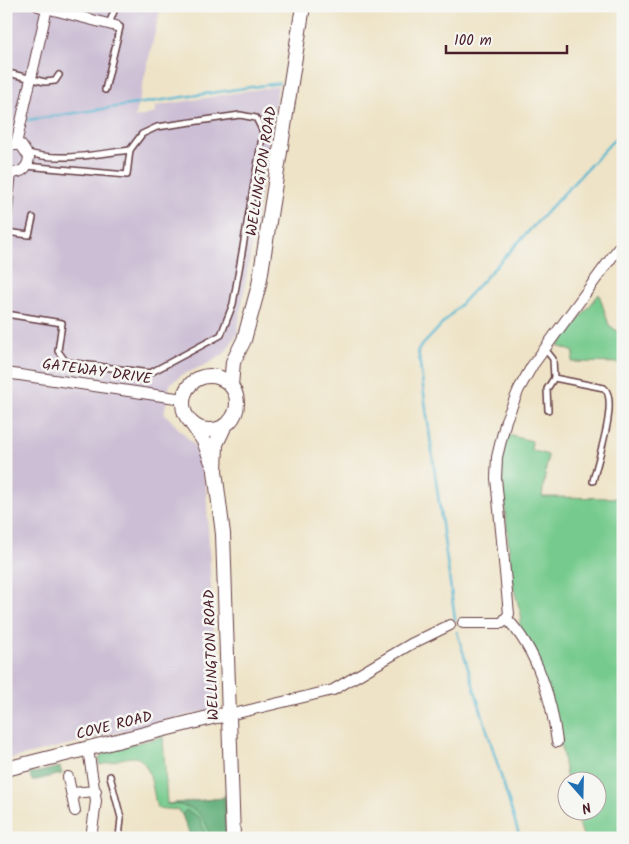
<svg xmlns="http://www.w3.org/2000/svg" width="629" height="844" font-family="Kalam,sans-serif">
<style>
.industrial{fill:#ccbed4}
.green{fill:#76ca8d;stroke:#60745c}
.forest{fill:#60ae78;stroke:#556652}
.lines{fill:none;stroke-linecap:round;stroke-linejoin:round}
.stream{stroke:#51b5d0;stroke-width:2.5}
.lane-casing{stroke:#633c42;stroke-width:8}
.street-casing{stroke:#633c42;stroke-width:12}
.secondary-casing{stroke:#633c42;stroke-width:16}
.lane{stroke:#fff;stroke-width:5}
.street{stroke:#fff;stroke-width:10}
.secondary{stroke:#fff;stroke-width:14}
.labels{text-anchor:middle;stroke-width:5;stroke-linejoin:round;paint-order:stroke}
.street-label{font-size:15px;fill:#4a1f2b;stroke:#f6f6f2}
</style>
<rect width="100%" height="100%" fill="#f6f6f2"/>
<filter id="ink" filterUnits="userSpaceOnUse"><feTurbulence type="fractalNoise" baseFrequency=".02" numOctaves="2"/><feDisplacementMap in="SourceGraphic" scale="10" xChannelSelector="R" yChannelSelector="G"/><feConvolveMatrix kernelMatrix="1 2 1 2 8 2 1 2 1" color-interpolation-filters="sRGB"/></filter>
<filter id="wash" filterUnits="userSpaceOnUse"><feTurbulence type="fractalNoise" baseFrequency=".0096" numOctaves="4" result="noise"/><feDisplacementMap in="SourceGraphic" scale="20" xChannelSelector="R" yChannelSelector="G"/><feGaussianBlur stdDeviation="1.12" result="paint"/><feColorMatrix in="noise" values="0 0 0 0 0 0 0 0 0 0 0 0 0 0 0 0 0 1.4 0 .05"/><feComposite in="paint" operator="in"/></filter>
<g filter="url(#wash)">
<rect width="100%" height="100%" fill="#eee3c6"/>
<polygon class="industrial" points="6,6 161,6 135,118 156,113 156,106 278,86 237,334 224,354 209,363 182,375 170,384 164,413 195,446 206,486 217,708 6,760"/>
<g class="green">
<polygon points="599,294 609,325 623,335 623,363 572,362 574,352 558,346"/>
<polygon points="508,435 532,441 531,450 548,455 542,497 623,498 623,838 584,838 575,812 596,812 596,782 567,781 558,726 519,624 522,618 512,582 501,466 506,436"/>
<path d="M163,737L167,804L223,798L224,795L226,796L227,838H191L187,823L179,810L157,808C153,794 151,758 134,757C123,757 110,763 99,765L100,756L110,751V749Z"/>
</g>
<g class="forest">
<polygon points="60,767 62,774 32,781 29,772 35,773"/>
<path d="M224,798L225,838H210C205,811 193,805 167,804Z"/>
<polygon points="186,810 200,818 206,838 191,838 182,815"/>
</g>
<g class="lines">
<g class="stream">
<polyline points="28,120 279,83"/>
<polyline points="6,123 10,123"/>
<polyline points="455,619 418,350 623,130"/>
<polyline points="457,632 520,838"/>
</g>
</g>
</g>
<g filter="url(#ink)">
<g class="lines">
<g class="lane-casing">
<g id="lane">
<polyline points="109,24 116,6"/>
<polyline points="8,73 45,82 55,81 59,75"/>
<polyline points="105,90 120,27 116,26"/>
<path d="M28,153C60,162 97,154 130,150"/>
<polyline points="6,232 29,235 33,218"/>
<polyline points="6,314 62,323 58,351 66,362 150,373 221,335 233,304 263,132 256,118 240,115 157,127 142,134 130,150 127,175 26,166"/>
<path d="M545,349L553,359L554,378L604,388C619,400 597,462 593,481"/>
<polyline points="548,410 547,389 554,378"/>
<polyline points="110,776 121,818 119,838"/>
</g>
</g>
<g class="street-casing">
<g id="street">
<polyline points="38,6 116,26"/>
<polyline points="16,144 47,8"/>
<path d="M6,147L12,145H21L29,157C28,170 18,176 6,170"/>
<polyline points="6,219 11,172"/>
<polyline points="6,373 183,399"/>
<path d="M507,619C537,650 552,700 557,742"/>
<polyline points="463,623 502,623 509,614 496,478 497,457 506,420 519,389 532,366 623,242"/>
<polyline points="229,715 333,690 411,644 450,625"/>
<polyline points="88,749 96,801 91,838"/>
<polyline points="68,777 75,811"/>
<polyline points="72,793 96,791"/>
</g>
</g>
<g class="secondary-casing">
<g id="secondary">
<circle cx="210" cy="403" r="27"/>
<polyline points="231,386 233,362 244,340 259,285 303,6"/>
<polyline points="192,424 204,441 213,465"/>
<polyline points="225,425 216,444 215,471 223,534 233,838"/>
<polyline points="6,769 216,716 229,715"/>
</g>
</g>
<use href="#lane" class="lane"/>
<use href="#street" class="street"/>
<use href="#secondary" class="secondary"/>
</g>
</g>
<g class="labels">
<g class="street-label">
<text transform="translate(261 171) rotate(-81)" y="5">WELLINGTON ROAD</text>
<text transform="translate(97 371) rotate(8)" y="5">GATEWAY DRIVE</text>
<text transform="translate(211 655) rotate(-92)" y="5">WELLINGTON ROAD</text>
<text transform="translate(114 725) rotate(-14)" y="5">COVE ROAD</text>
</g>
</g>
<rect width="629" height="844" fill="none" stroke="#f6f6f2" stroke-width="25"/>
<g transform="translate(582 796) rotate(160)"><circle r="24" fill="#f6f6f2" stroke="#b1a0a2"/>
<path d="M0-4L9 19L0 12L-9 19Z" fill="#1f6fb2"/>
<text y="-8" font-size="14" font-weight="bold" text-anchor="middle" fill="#4a1f2b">N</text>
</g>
<path d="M446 45v8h121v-8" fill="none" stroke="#4a1f2b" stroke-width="2.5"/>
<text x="454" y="45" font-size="15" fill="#4a1f2b" stroke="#f6f6f2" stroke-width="4" paint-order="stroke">100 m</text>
</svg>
